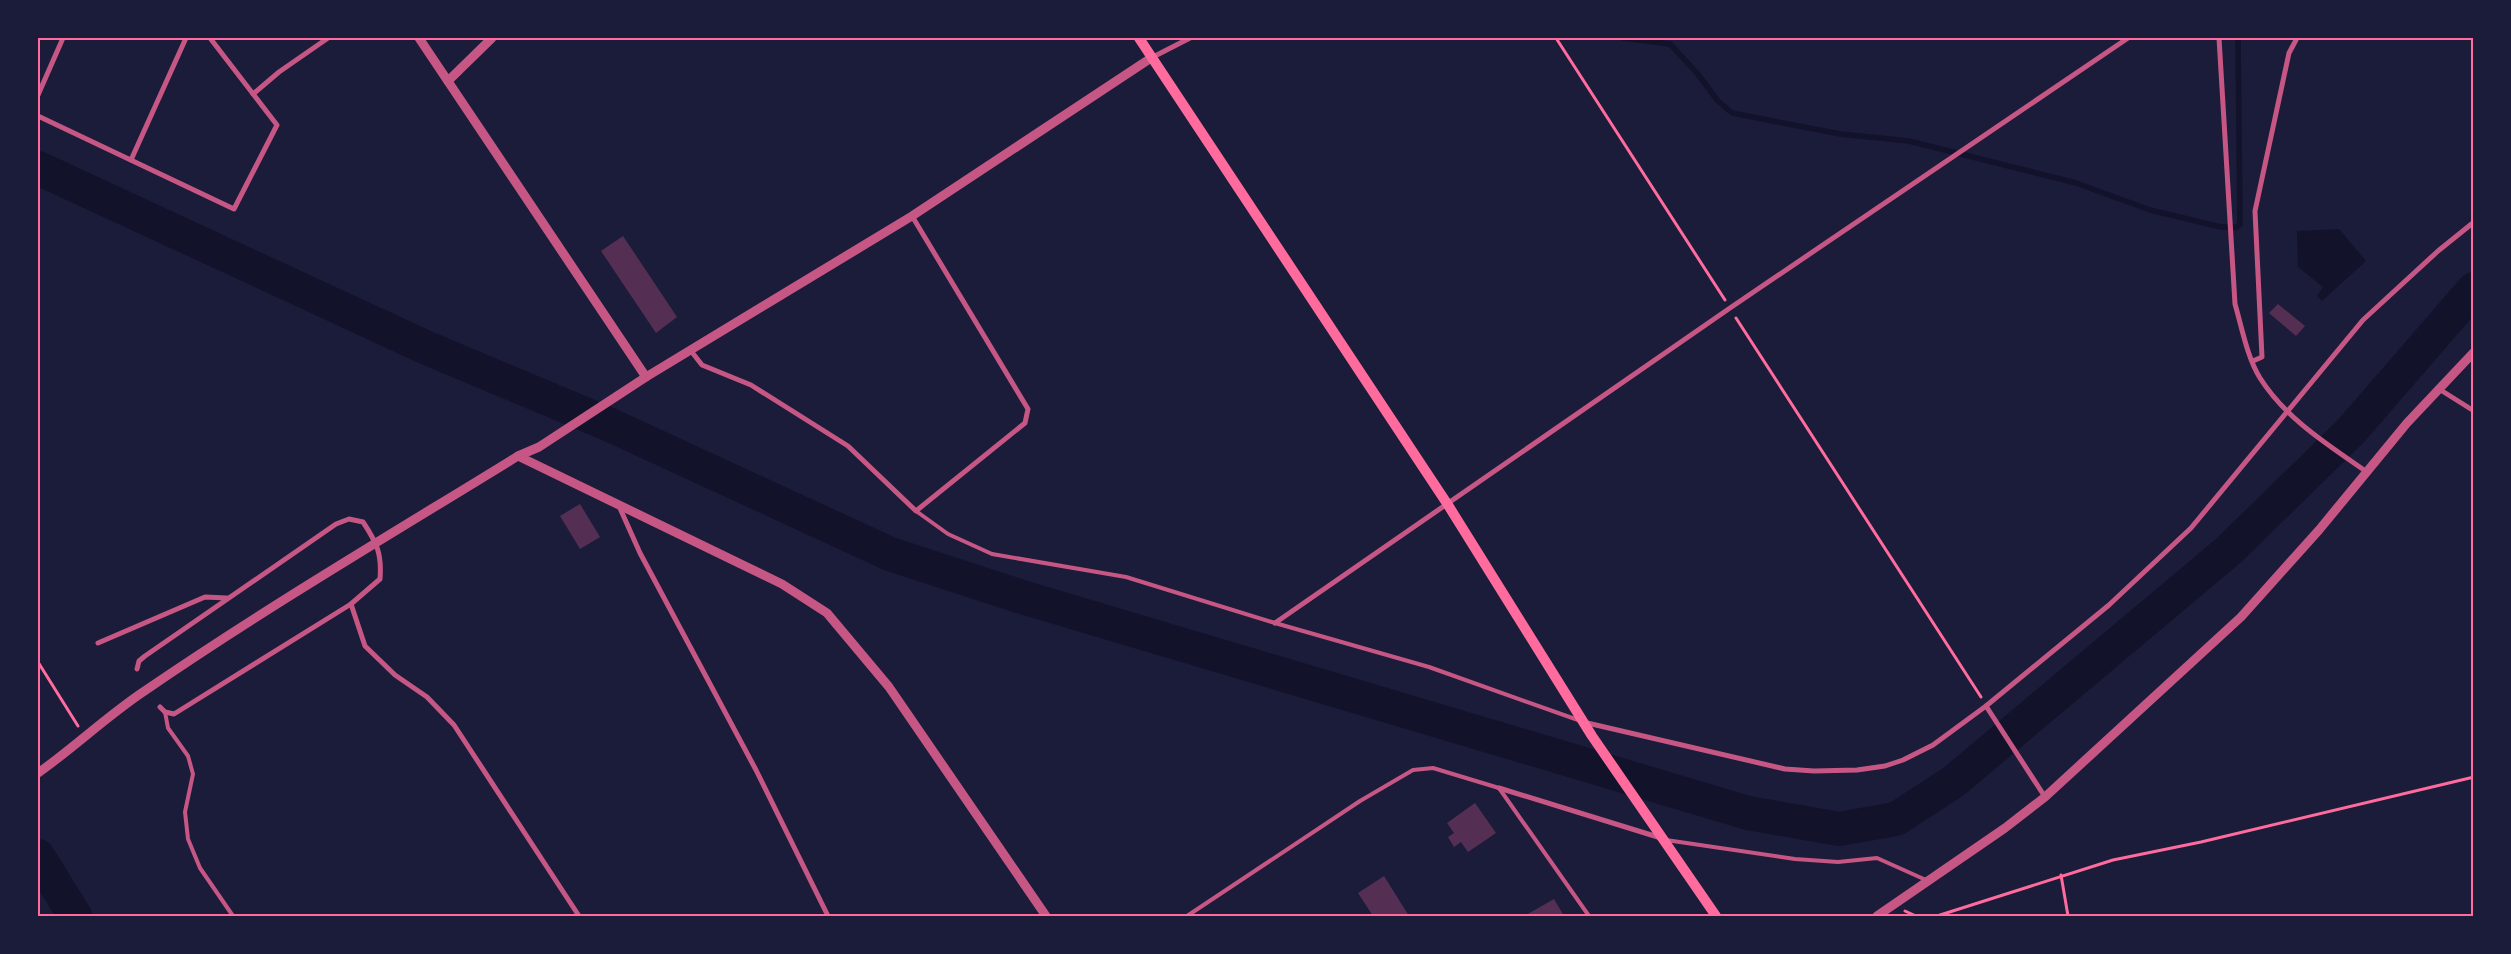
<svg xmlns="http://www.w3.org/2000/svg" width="2511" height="954" font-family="Lora,serif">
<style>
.water{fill:#12122b}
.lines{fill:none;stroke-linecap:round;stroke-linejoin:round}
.stream{stroke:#12122b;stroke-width:5.5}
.river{stroke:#12122b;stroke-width:34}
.building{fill:#542f53}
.path{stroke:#ff6b9d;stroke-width:3}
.service{stroke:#c65784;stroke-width:4}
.minor{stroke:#c65784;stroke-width:5}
.tertiary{stroke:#c65784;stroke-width:9}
.secondary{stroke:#ff6b9d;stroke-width:10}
.neatline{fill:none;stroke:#ff6b9d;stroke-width:2}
</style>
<rect width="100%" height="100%" fill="#1b1b3a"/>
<polygon class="water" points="2339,229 2366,261 2322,301 2317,296 2323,287 2298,267 2297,231"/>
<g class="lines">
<polyline class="stream" points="1623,38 1670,44 1697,73 1718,101 1732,113 1840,134 1909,141 2076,183 2150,210 2221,227 2237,227 2240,224 2238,38"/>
<g class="river">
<polyline points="38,168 427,348 608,424 890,554 1022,597 1748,813 1839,829 1896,819 1953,782 2228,551 2351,431 2474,289"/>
<polyline points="38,856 75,916"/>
</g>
</g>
<g class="building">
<polygon points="623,236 677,317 656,333 601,251"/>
<polygon points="2278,304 2305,326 2296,336 2269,313"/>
<polygon points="580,504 600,537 580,549 560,516"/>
<polygon points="1475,803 1496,833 1468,852 1461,842 1454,847 1448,837 1454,833 1447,823"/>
<polygon points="1384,876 1409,916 1373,916 1358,893"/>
<polygon points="1554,899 1564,916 1527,916 1526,915"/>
</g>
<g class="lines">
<g class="path">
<polyline points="1556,38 1725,300"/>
<polyline points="1736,318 1981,697"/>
<polyline points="38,662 78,726"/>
<polyline points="2061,875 2068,916"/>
<polyline points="1905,911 1916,916"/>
<polyline points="1937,916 2113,860 2201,842 2474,777"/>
</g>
<g class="service">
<polyline points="916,511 948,534 992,554 1126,577 1275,623 1429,667 1578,720"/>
<polyline points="165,712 168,728 188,756 193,774 185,812 188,839 200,868 233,916"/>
<polyline points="1666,840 1795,859 1838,862 1877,858 1926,880"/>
<polyline points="1187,916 1360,801 1413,770 1433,768 1499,788 1589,916"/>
</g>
<g class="minor">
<path d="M2219,38L2235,304C2242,328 2247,357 2260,378C2286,419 2328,445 2367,472"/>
<polyline points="1151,58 1190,38"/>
<polyline points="253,94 279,72 328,38"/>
<polyline points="38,95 63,38"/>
<polyline points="38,116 234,209 277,125 210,38"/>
<polyline points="131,160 186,38"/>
<polyline points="691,351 702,365 751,385 848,446 916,511 1025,423 1028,409 912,216"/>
<polyline points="2253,361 2262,357 2255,211 2289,53 2296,40"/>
<polyline points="2439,389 2474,411"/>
<polyline points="619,506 640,553 756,770 828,916"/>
<polyline points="351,604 365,646 395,675 427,697 454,725 579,916"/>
<polyline points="1275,623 1730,308 2128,38"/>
<polyline points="98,643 205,597 227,598"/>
<path d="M137,669L139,661L145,656L336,524L349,519L363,522C377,543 382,554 380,579L351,604L174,714L165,712L160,707"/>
<polyline points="1986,706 2045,797"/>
<polyline points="1583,722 1785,769 1814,771 1857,770 1885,766 1903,760 1933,745 1986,706 2109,605 2191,528 2363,320 2438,251 2474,222"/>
<polyline points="1499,788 1661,838"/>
</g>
<g class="tertiary">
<polyline points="419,38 646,377"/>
<polyline points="448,81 492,38"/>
<polyline points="518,456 782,584 827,613 889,687 1046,916"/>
<path d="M38,773C75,747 108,715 146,690C267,607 393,533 518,456L539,447L646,377L912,216L1151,58"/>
<polyline points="1877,916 2005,828 2045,797 2241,617 2319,530 2407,423 2474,352"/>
</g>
<polyline class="secondary" points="1139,38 1448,505 1592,736 1716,916"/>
</g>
<rect width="2511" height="954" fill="none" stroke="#1b1b3a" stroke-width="78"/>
<rect x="39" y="39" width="2433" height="876" class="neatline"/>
</svg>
